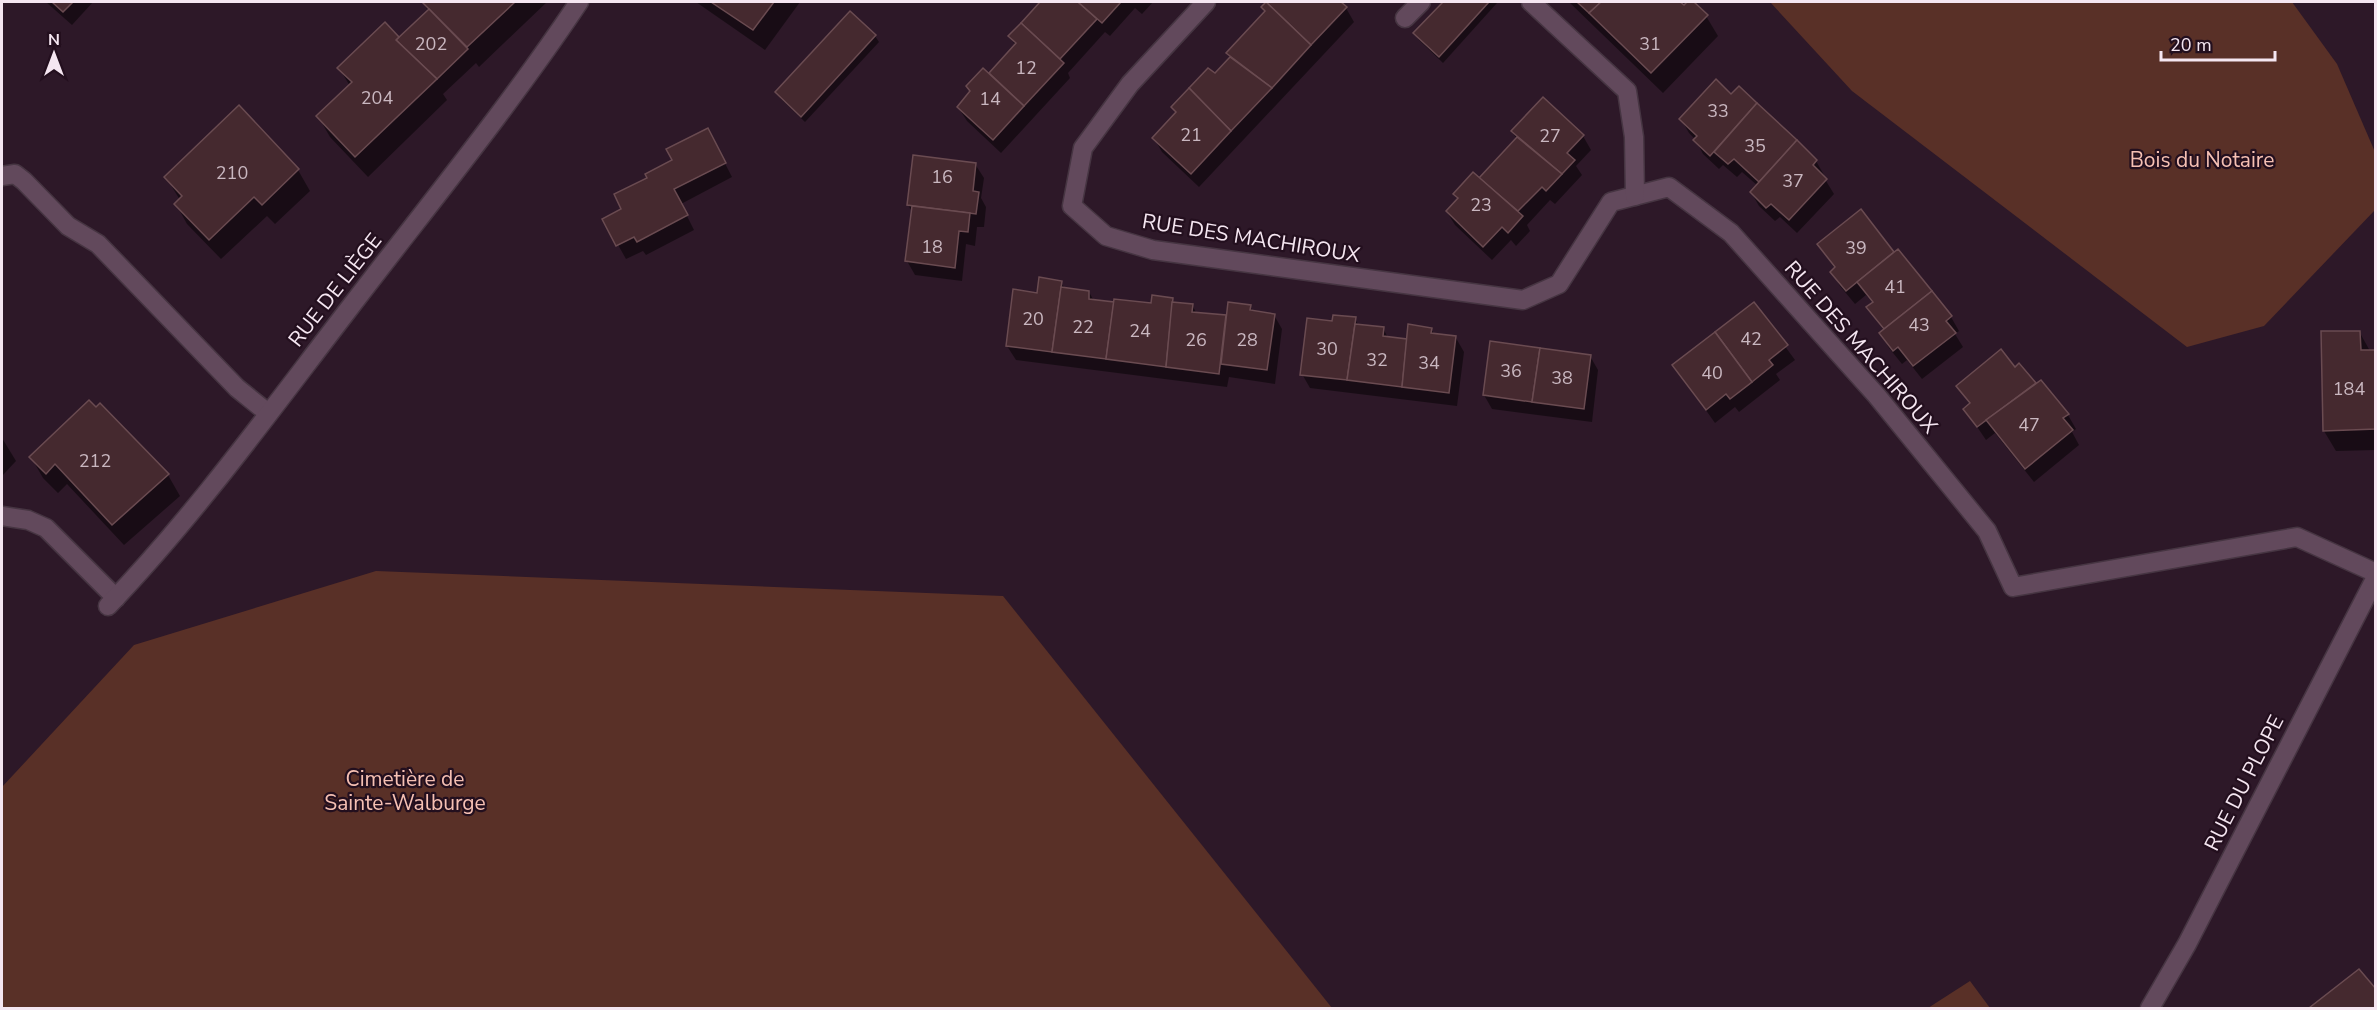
<svg xmlns="http://www.w3.org/2000/svg" width="2377" height="1010" font-family="'Nunito Sans',sans-serif">
<style>
.green{fill:#593027}
.shadow{fill:#0007}
.building{fill:#45292f;stroke:#6a4b51;stroke-width:1.5}
.lines{fill:none;stroke-linecap:round;stroke-linejoin:round}
.minor-casing{stroke:#463542;stroke-width:21}
.minor{stroke:#62495c;stroke-width:18}
.labels{text-anchor:middle;stroke-width:4.5;stroke-linejoin:round;paint-order:stroke}
.number-label{font-size:18px;fill:#c9b7c0}
.park-label{font-size:21px;fill:#f6c0b3;stroke:#230f1e}
.street-label{font-size:21px;fill:#f5e6f1;stroke:#230f1e}
</style>
<rect width="100%" height="100%" fill="#2d1828"/>
<g class="green">
<polygon points="1770,2 2292,2 2337,64 2375,152 2375,210 2264,326 2187,347 1852,91"/>
<polygon points="376,571 1003,596 1332,1008 2,1008 2,787 134,645"/>
<polygon points="1970,981 1990,1008 1928,1008"/>
</g>
<g class="shadow">
<polygon points="46,2 93,2 72,25"/>
<polygon points="423,2 547,2 479,67 476,63 443,94 447,100 368,177 330,137 318,116 350,86 339,68 398,37 399,39 428,11"/>
<polygon points="696,2 800,2 765,50"/>
<polygon points="1042,2 1153,2 1142,14 1135,8 1110,36 1105,32 1068,73 1070,78 1001,153 967,121 958,107 1015,45 1010,36"/>
<polygon points="1268,2 1339,2 1346,8 1354,22 1199,187 1162,152 1154,138 1177,114 1173,107 1215,76 1231,58 1228,53 1265,13 1262,8"/>
<polygon points="1445,2 1497,3 1443,63 1419,40 1415,34"/>
<polygon points="1569,2 1678,2 1684,7 1692,2 1706,16 1718,36 1663,93"/>
<polygon points="875,36 879,42 805,122 781,99 777,92"/>
<polygon points="1739,88 1816,161 1824,175 1823,176 1834,194 1797,233 1780,217 1775,221 1759,206 1751,192 1758,186 1742,172 1737,177 1723,165 1719,169 1703,154 1696,140 1689,133 1681,119 1731,96"/>
<polygon points="1543,99 1583,136 1591,150 1576,166 1582,175 1555,204 1550,200 1527,225 1530,231 1516,246 1511,240 1492,260 1455,225 1447,212 1459,200 1455,194 1479,180 1517,139 1512,132"/>
<polygon points="239,107 298,170 310,191 275,224 267,216 221,259 187,224 176,204 180,200 166,177"/>
<polygon points="715,144 732,177 681,204 694,230 646,255 643,251 626,259 604,220 623,209"/>
<polygon points="975,164 984,178 981,198 986,207 984,227 977,227 975,246 966,244 962,281 915,275 907,261 913,213 908,205"/>
<polygon points="1860,212 1894,254 1898,251 1951,317 1959,331 1955,334 1963,347 1922,379 1907,360 1902,364 1889,348 1881,334 1884,331 1868,307 1873,303 1866,295 1855,304 1840,286 1832,272 1835,269 1819,245"/>
<polygon points="1061,282 1065,289 1089,292 1094,301 1152,305 1172,299 1175,303 1192,305 1197,314 1227,317 1250,306 1253,312 1274,315 1282,329 1275,384 1229,377 1227,387 1016,360 1007,346 1038,294"/>
<polygon points="1754,304 1795,360 1776,374 1780,380 1739,412 1735,407 1715,423 1674,365"/>
<polygon points="1355,319 1359,326 1383,328 1388,338 1408,341 1431,329 1435,335 1456,338 1464,352 1457,406 1310,388 1302,374 1334,323"/>
<polygon points="2360,333 2370,351 2376,351 2376,450 2336,451 2324,431"/>
<polygon points="1590,356 1598,370 1592,422 1492,409 1484,395"/>
<polygon points="2019,365 2036,386 2068,415 2076,429 2072,432 2079,445 2034,482 1995,433 1986,440 1965,409 1970,405 1958,386 2015,369"/>
<polygon points="100,405 168,475 180,496 124,545 67,484 58,493 43,478 31,457"/>
<polygon points="2,438 16,461 2,476"/>
<polygon points="2359,971 2376,991 2376,1008 2312,1008"/>
</g>
<g class="building">
<polygon points="52,2 73,2 63,12"/>
<polygon points="422,2 515,2 467,47"/>
<polygon points="711,2 774,2 753,30"/>
<polygon points="1040,2 1078,2 1097,19 1060,59 1021,23"/>
<polygon points="1078,2 1121,2 1102,23"/>
<polygon points="1266,2 1341,2 1347,7 1311,45"/>
<polygon points="1266,2 1311,45 1272,88 1226,53 1265,11 1261,7"/>
<polygon points="1443,2 1489,2 1439,57 1413,33"/>
<polygon points="1577,2 1601,2 1589,13"/>
<polygon points="1601,2 1680,2 1684,5 1687,2 1694,2 1708,15 1651,73 1589,13"/>
<polygon points="429,9 468,49 437,79 396,40"/>
<polygon points="850,11 876,35 801,117 775,92"/>
<polygon points="385,22 399,37 396,40 437,79 355,157 316,116 352,82 337,68"/>
<polygon points="1021,23 1064,63 1024,106 989,73 1016,43 1008,36"/>
<polygon points="1230,57 1272,88 1231,131 1189,88 1208,68 1215,73"/>
<polygon points="983,68 1024,106 993,140 957,107 970,91 966,86"/>
<polygon points="1716,79 1731,94 1739,86 1757,103 1710,156 1693,140 1697,136 1679,119"/>
<polygon points="1189,88 1231,131 1191,174 1152,138 1176,112 1171,107"/>
<polygon points="1543,97 1584,135 1567,153 1575,160 1562,174 1511,131"/>
<polygon points="1757,103 1797,140 1759,182 1734,159 1728,164 1714,152"/>
<polygon points="239,105 299,169 262,205 254,197 209,240 174,204 182,196 164,177"/>
<polygon points="708,128 726,163 674,189 688,215 637,242 634,237 616,246 602,219 621,209 614,194 647,178 645,174 672,160 666,149"/>
<polygon points="1517,137 1562,174 1546,191 1542,187 1518,211 1479,178"/>
<polygon points="1797,140 1817,160 1813,165 1827,179 1789,220 1771,204 1766,208 1750,192"/>
<polygon points="913,155 976,163 973,191 979,192 976,214 907,205"/>
<polygon points="1473,172 1523,216 1508,233 1502,227 1483,247 1446,211 1458,198 1453,194"/>
<polygon points="912,206 970,213 968,232 959,231 955,268 905,261"/>
<polygon points="1861,209 1894,252 1846,291 1830,272 1835,267 1817,244"/>
<polygon points="1898,249 1932,291 1884,329 1866,307 1873,302 1857,282"/>
<polygon points="1039,277 1062,281 1052,352 1006,346 1013,289 1037,293"/>
<polygon points="1061,287 1089,291 1089,299 1114,302 1106,359 1052,352"/>
<polygon points="1932,291 1952,316 1946,321 1956,333 1913,366 1898,347 1893,351 1879,333"/>
<polygon points="1152,295 1173,298 1166,367 1106,359 1114,299 1151,303"/>
<polygon points="1172,302 1193,304 1192,312 1226,315 1219,374 1166,367"/>
<polygon points="1228,302 1251,305 1250,310 1275,314 1267,370 1221,364"/>
<polygon points="1754,302 1788,345 1769,360 1773,365 1752,382 1715,332"/>
<polygon points="1333,315 1356,317 1347,380 1300,375 1307,318 1332,321"/>
<polygon points="1355,324 1384,327 1383,336 1407,339 1402,387 1347,380"/>
<polygon points="1408,324 1432,328 1431,333 1456,336 1449,393 1402,387"/>
<polygon points="2321,331 2360,331 2361,350 2376,350 2376,429 2323,431"/>
<polygon points="1715,332 1752,382 1730,399 1726,394 1706,410 1672,365"/>
<polygon points="1490,341 1540,348 1532,402 1483,395"/>
<polygon points="1540,348 1591,355 1584,409 1532,402"/>
<polygon points="2001,349 2015,367 2019,363 2036,383 1977,427 1963,409 1970,403 1956,386"/>
<polygon points="2041,380 2069,414 2063,418 2073,430 2025,469 1986,420"/>
<polygon points="89,400 96,407 100,403 169,474 112,525 55,464 46,474 29,457"/>
<polygon points="2359,969 2376,989 2376,1008 2309,1008"/>
</g>
<g class="lines">
<g class="minor-casing">
<g id="minor">
<polyline points="1206,2 1130,84 1083,148 1072,206 1106,236 1153,250 1523,300 1559,284 1611,202 1669,187 1731,233 1877,396 1987,531 2013,587 2297,537 2376,573"/>
<polyline points="1531,2 1627,91 1634,137 1635,196"/>
<polyline points="1405,18 1421,2"/>
<polyline points="2,176 15,174 24,181 68,226 98,244 237,388 268,413"/>
<polyline points="2,516 28,520 46,528 116,598"/>
<path d="M108,606C196,514 271,410 348,310C426,208 508,108 579,2"/>
<polyline points="2150,1008 2187,944 2376,577"/>
</g>
</g>
<use href="#minor" class="minor"/>
</g>
<g class="labels">
<g class="number-label">
<text x="431" y="50">202</text>
<text x="1650" y="50">31</text>
<text x="1026" y="74">12</text>
<text x="377" y="104">204</text>
<text x="990" y="105">14</text>
<text x="1718" y="117">33</text>
<text x="1191" y="141">21</text>
<text x="1550" y="142">27</text>
<text x="1755" y="152">35</text>
<text x="232" y="179">210</text>
<text x="942" y="183">16</text>
<text x="1793" y="187">37</text>
<text x="1481" y="211">23</text>
<text x="932" y="253">18</text>
<text x="1856" y="254">39</text>
<text x="1895" y="293">41</text>
<text x="1033" y="325">20</text>
<text x="1919" y="331">43</text>
<text x="1083" y="333">22</text>
<text x="1140" y="337">24</text>
<text x="1751" y="345">42</text>
<text x="1196" y="346">26</text>
<text x="1247" y="346">28</text>
<text x="1327" y="355">30</text>
<text x="1377" y="366">32</text>
<text x="1429" y="369">34</text>
<text x="1511" y="377">36</text>
<text x="1712" y="379">40</text>
<text x="1562" y="384">38</text>
<text x="2349" y="395">184</text>
<text x="2029" y="431">47</text>
<text x="95" y="467">212</text>
</g>
<g class="park-label">
<text x="2202" y="167">Bois du Notaire</text>
<text x="405" y="786">Cimetière de<tspan x="405" dy="24">Sainte-Walburge</tspan></text>
</g>
<g class="street-label">
<text transform="translate(1251 238) rotate(9)" y="7">RUE DES MACHIROUX</text>
<text transform="translate(335 290) rotate(-52)" y="7">RUE DE LIÈGE</text>
<text transform="translate(1861 347) rotate(49)" y="7">RUE DES MACHIROUX</text>
<text transform="translate(2244 783) rotate(-63)" y="7">RUE DU PLOPE</text>
</g>
</g>
<rect width="2377" height="1010" fill="none" stroke="#f5e6f1" stroke-width="6"/>
<g transform="translate(54 54)" stroke="#230f1e" stroke-width="4.5" paint-order="stroke">
<path d="M0-4.5L10 22L0 15L-10 22Z" fill="#f5e6f1"/>
<text y="-9" font-size="16" font-weight="bold" text-anchor="middle" fill="#f5e6f1">N</text>
</g>
<path d="M2161 51v9h114v-9" fill="none" stroke="#f5e6f1" stroke-width="3"/>
<text x="2170" y="51" font-size="18" fill="#f5e6f1" stroke="#230f1e" stroke-width="4.5" paint-order="stroke">20 m</text>
</svg>
